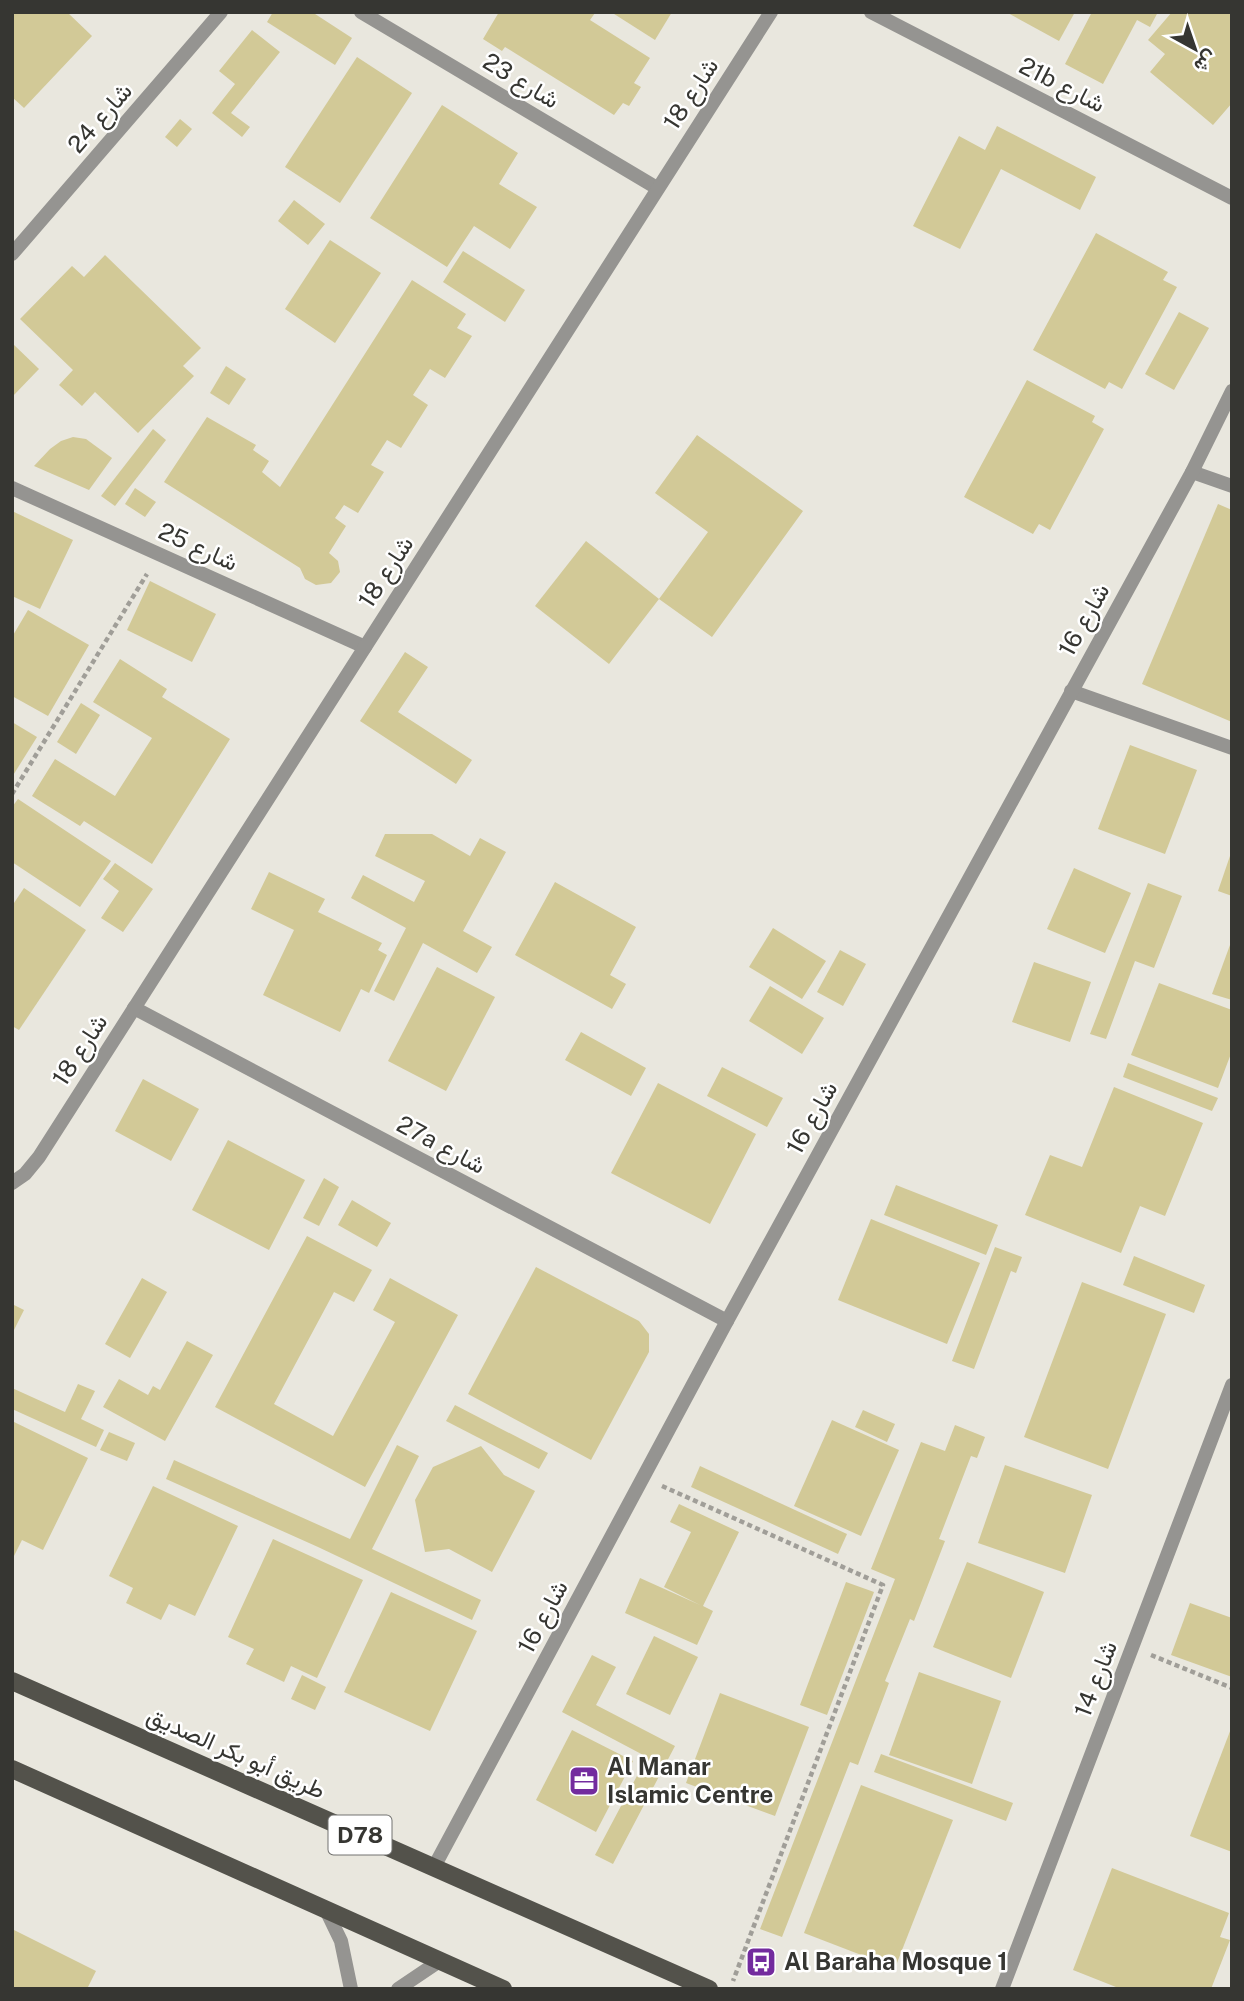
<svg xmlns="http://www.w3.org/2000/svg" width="1244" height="2001" font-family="'Public Sans',Vazirmatn,sans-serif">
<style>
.building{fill:#d2c997}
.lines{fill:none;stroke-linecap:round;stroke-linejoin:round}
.path{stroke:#a09e98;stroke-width:4.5;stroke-dasharray:5 3.5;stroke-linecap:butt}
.service{stroke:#959491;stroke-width:14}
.minor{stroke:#959491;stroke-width:14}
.primary{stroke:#53524b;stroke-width:18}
.labels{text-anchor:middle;stroke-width:5;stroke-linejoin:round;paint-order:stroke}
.shield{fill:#fff;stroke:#727270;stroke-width:2}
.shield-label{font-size:23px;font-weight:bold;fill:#363632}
.street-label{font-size:24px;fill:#363632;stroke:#fff}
.poi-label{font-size:24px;font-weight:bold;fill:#363632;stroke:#fff;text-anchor:start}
</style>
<rect width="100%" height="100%" fill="#e9e7de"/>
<g class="building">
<polygon points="12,12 67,12 92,36 24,108 12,97"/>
<polygon points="273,12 312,12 352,38 335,65 267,22"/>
<polygon points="499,12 594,12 595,13 590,20 650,58 634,83 641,87 629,106 623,103 614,115 505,47 502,51 483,39"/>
<polygon points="611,12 672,12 655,40"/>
<polygon points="1006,12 1075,12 1059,41"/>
<polygon points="1092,12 1158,12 1150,27 1137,20 1103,84 1065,64"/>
<polygon points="1172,12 1232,12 1232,103 1213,125 1150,72 1165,54 1148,40"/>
<polygon points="252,30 280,52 231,113 250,127 242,137 212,113 235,84 219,71"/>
<polygon points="357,57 412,93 340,203 285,167"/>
<polygon points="442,105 518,153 499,184 537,207 510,249 474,226 447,267 370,218"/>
<polygon points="180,119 192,129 177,147 165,137"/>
<polygon points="997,126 1096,177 1080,210 1001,169 960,249 913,226 959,136 985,150"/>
<polygon points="294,200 325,224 308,245 278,221"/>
<polygon points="1096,233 1168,272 1163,280 1177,287 1122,389 1109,382 1105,389 1033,350"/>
<polygon points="330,240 381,273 335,343 285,309"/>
<polygon points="463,251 525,290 505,322 443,282"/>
<polygon points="105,255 201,348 183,366 194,376 138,433 95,392 82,406 59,385 73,370 20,319 72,266 84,277"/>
<polygon points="412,280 466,314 457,328 472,336 445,378 430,369 413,395 428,405 401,448 387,440 371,465 384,472 358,513 344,505 335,518 346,526 329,553 338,561 340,572 331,583 316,585 305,579 300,568 164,482 207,417 256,445 253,450 269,461 262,472 280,487"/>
<polygon points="1179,312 1209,328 1174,390 1145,374"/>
<polygon points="12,343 39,369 12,397"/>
<polygon points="226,366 246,379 229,405 210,393"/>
<polygon points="1027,380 1095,416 1092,422 1104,429 1050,530 1039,524 1033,534 964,497"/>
<polygon points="153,429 166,440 115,506 101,496"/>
<polygon points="697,435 803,511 712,637 659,599 708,532 655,493"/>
<polygon points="73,437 86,439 112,458 89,490 34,466 50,449 61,441"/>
<polygon points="135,488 156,502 145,517 125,504"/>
<polygon points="1218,504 1232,510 1232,722 1142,684"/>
<polygon points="12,511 73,540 40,609 12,596"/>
<polygon points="586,541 659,599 609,664 535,606"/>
<polygon points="150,581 216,614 192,662 127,630"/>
<polygon points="28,610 89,645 48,716 12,696 12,637"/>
<polygon points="405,652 428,667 398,712 472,760 456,784 360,721"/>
<polygon points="120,659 167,689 162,697 230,739 152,864 84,821 80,826 32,796 55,759 115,796 152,738 93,702"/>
<polygon points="81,703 100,715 76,754 57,742"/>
<polygon points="12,722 37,737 12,777"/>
<polygon points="1130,745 1197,770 1165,854 1098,829"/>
<polygon points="18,799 111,861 80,907 12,862 12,807"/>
<polygon points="385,834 432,834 470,856 480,838 506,852 463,931 492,947 477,973 423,943 394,1001 374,991 406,928 351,898 363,875 414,902 425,881 375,856"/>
<polygon points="1231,853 1232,854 1232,896 1218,891"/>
<polygon points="115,863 153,889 123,932 101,918 119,891 103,879"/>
<polygon points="1074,868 1131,893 1105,953 1047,929"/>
<polygon points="269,872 325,899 318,912 382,943 378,950 387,955 369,993 361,989 340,1032 263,995 294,930 251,909"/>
<polygon points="555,882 636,927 610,975 626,984 612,1009 515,955"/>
<polygon points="1148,883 1182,896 1154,968 1135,961 1106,1039 1090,1034"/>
<polygon points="24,888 86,930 19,1030 12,1026 12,906"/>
<polygon points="773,928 826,961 802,999 749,967"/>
<polygon points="1230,945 1232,946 1232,1000 1212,994"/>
<polygon points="840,950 866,964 843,1006 817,992"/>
<polygon points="1034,962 1091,982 1070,1042 1012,1022"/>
<polygon points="437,967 495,997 446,1091 388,1061"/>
<polygon points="1159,983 1232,1010 1232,1051 1218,1088 1131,1055"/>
<polygon points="770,986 824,1018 802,1054 749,1021"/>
<polygon points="581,1032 646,1068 631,1096 565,1060"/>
<polygon points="1128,1063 1218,1098 1212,1111 1123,1077"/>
<polygon points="722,1067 783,1098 767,1127 707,1096"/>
<polygon points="143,1079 199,1109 171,1161 115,1131"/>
<polygon points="658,1083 756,1134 710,1224 611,1173"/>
<polygon points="1114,1087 1203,1123 1165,1216 1140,1206 1121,1253 1025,1215 1050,1155 1082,1167"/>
<polygon points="228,1140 305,1180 269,1250 192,1210"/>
<polygon points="324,1178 339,1187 319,1226 303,1218"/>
<polygon points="896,1185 998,1225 986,1255 884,1215"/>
<polygon points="352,1200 391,1223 377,1247 338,1225"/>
<polygon points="871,1219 980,1263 947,1344 838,1300"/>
<polygon points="307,1236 372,1270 354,1302 334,1292 274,1404 333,1436 395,1322 373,1310 390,1278 458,1315 365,1487 215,1407"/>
<polygon points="995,1247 1022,1257 1016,1273 1011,1271 974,1369 952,1361"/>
<polygon points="1134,1256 1205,1285 1194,1313 1123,1285"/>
<polygon points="536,1267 639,1321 649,1334 649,1352 591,1460 468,1394"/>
<polygon points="142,1278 167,1292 130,1358 105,1344"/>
<polygon points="1082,1282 1166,1314 1108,1469 1024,1437"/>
<polygon points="12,1304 24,1310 12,1334"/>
<polygon points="187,1341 213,1355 165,1441 103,1407 119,1379 148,1395 153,1386 160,1390"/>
<polygon points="78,1384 95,1391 81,1419 104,1430 96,1447 12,1409 12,1388 65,1412"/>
<polygon points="455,1405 548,1453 539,1469 446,1421"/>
<polygon points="863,1410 895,1424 887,1442 855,1427"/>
<polygon points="832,1420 899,1450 861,1536 794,1506"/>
<polygon points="12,1421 88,1458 43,1550 22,1540 14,1556 12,1555"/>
<polygon points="955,1425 985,1437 977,1458 971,1456 939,1539 945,1541 914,1621 910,1619 885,1681 889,1683 858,1765 850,1762 782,1937 760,1929 895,1579 871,1569 921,1442 945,1451"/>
<polygon points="109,1432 135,1443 127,1461 100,1450"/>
<polygon points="397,1445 419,1456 372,1549 481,1600 472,1620 318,1547 166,1479 174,1460 350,1539"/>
<polygon points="481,1446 504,1475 535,1491 492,1572 449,1549 425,1552 415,1500 433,1467"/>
<polygon points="1005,1465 1092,1495 1065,1573 978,1543"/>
<polygon points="700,1466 847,1534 838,1554 691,1487"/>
<polygon points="153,1486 238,1526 195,1616 169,1604 161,1620 126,1603 133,1588 109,1576"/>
<polygon points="679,1504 739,1532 703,1606 713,1611 697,1645 625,1613 640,1578 700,1605 664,1587 691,1532 670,1522"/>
<polygon points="273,1539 363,1580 317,1678 291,1666 284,1682 246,1664 254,1649 228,1637"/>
<polygon points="967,1562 1044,1592 1011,1678 933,1647"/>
<polygon points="846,1582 874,1592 827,1715 800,1705"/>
<polygon points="391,1592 477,1631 430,1731 344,1692"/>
<polygon points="1190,1603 1232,1618 1232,1677 1171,1655"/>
<polygon points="654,1636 698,1657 670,1715 626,1694"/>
<polygon points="592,1655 616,1667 596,1705 675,1746 613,1864 595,1855 647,1757 562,1712"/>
<polygon points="919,1672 1001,1701 972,1784 889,1755"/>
<polygon points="302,1675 326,1687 315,1710 291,1699"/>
<polygon points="720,1693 809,1727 775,1816 686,1783"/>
<polygon points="1232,1726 1232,1852 1190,1836"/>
<polygon points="572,1730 633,1761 596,1832 536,1800"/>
<polygon points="881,1754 1013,1803 1006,1821 874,1772"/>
<polygon points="861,1785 953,1820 895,1968 804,1933"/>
<polygon points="1112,1868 1229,1913 1220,1937 1230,1940 1211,1989 1121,1989 1073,1970"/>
<polygon points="14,1930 96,1971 87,1989 12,1989 12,1934"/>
</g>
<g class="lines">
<g class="path">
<polyline points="12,794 147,574"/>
<polyline points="662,1486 883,1585 733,1981"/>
<polyline points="1151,1655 1232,1688"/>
</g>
<g class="service">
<polyline points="1192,472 1232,486"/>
<polyline points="1071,691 1232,748"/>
</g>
<g class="minor">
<polyline points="361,12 657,188"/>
<polyline points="871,12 1232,198"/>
<polyline points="12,254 221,12"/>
<polyline points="12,488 365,647"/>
<polyline points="134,1008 727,1321"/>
<polyline points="12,1183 25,1174 39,1157 771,12"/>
<polyline points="434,1867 727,1321 1192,472 1232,391"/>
<polyline points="326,1910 341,1941 351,1989"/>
<polyline points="398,1989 441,1960"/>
<polyline points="1002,1989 1232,1385"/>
</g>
<g class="primary">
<polyline points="12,1681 709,1989"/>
<polyline points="12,1769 503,1989"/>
</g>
</g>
<defs>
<g id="office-square" transform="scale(1.575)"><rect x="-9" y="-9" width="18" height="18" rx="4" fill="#732b9e" stroke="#fff"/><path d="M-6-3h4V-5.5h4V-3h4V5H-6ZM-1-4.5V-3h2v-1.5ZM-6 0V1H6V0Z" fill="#fff"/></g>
<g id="bus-square" transform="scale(1.575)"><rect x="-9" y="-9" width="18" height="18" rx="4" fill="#732b9e" stroke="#fff"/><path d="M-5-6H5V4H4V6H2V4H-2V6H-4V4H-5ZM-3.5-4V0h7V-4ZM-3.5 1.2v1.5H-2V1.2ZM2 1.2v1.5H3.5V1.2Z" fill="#fff"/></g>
</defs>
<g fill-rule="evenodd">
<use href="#office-square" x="584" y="1781"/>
<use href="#bus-square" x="761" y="1962"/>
</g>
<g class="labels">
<rect class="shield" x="328.5" y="1815.5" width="63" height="39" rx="5"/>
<g class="shield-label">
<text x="360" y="1843">D78</text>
</g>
<g class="street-label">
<text transform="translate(521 81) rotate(31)" y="8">شارع 23</text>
<text transform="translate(1062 85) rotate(27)" y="8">21b شارع</text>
<text transform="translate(691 94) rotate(-57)" y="8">شارع 18</text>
<text transform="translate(100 118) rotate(-49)" y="8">شارع 24</text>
<text transform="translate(198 547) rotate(24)" y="8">شارع 25</text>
<text transform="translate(386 572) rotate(-57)" y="8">شارع 18</text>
<text transform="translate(1084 620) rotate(-61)" y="8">شارع 16</text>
<text transform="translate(80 1050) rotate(-57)" y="8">شارع 18</text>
<text transform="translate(812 1118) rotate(-61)" y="8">شارع 16</text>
<text transform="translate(441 1145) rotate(28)" y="8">27a شارع</text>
<text transform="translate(543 1617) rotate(-62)" y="8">شارع 16</text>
<text transform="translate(1096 1679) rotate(-69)" y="8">شارع 14</text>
<text transform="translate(236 1753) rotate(24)" y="8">طريق أبو بكر الصديق</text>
</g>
<g class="poi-label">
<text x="607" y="1775">Al Manar<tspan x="607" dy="28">Islamic Centre</tspan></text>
<text x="784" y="1970">Al Baraha Mosque 1</text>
</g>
</g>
<rect width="1244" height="2001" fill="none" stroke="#363632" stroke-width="28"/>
<g transform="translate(1195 49) rotate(140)" stroke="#ffffff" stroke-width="5" paint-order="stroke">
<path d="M0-5L12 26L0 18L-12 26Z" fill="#363632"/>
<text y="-10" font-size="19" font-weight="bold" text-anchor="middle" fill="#363632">ش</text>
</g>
</svg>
